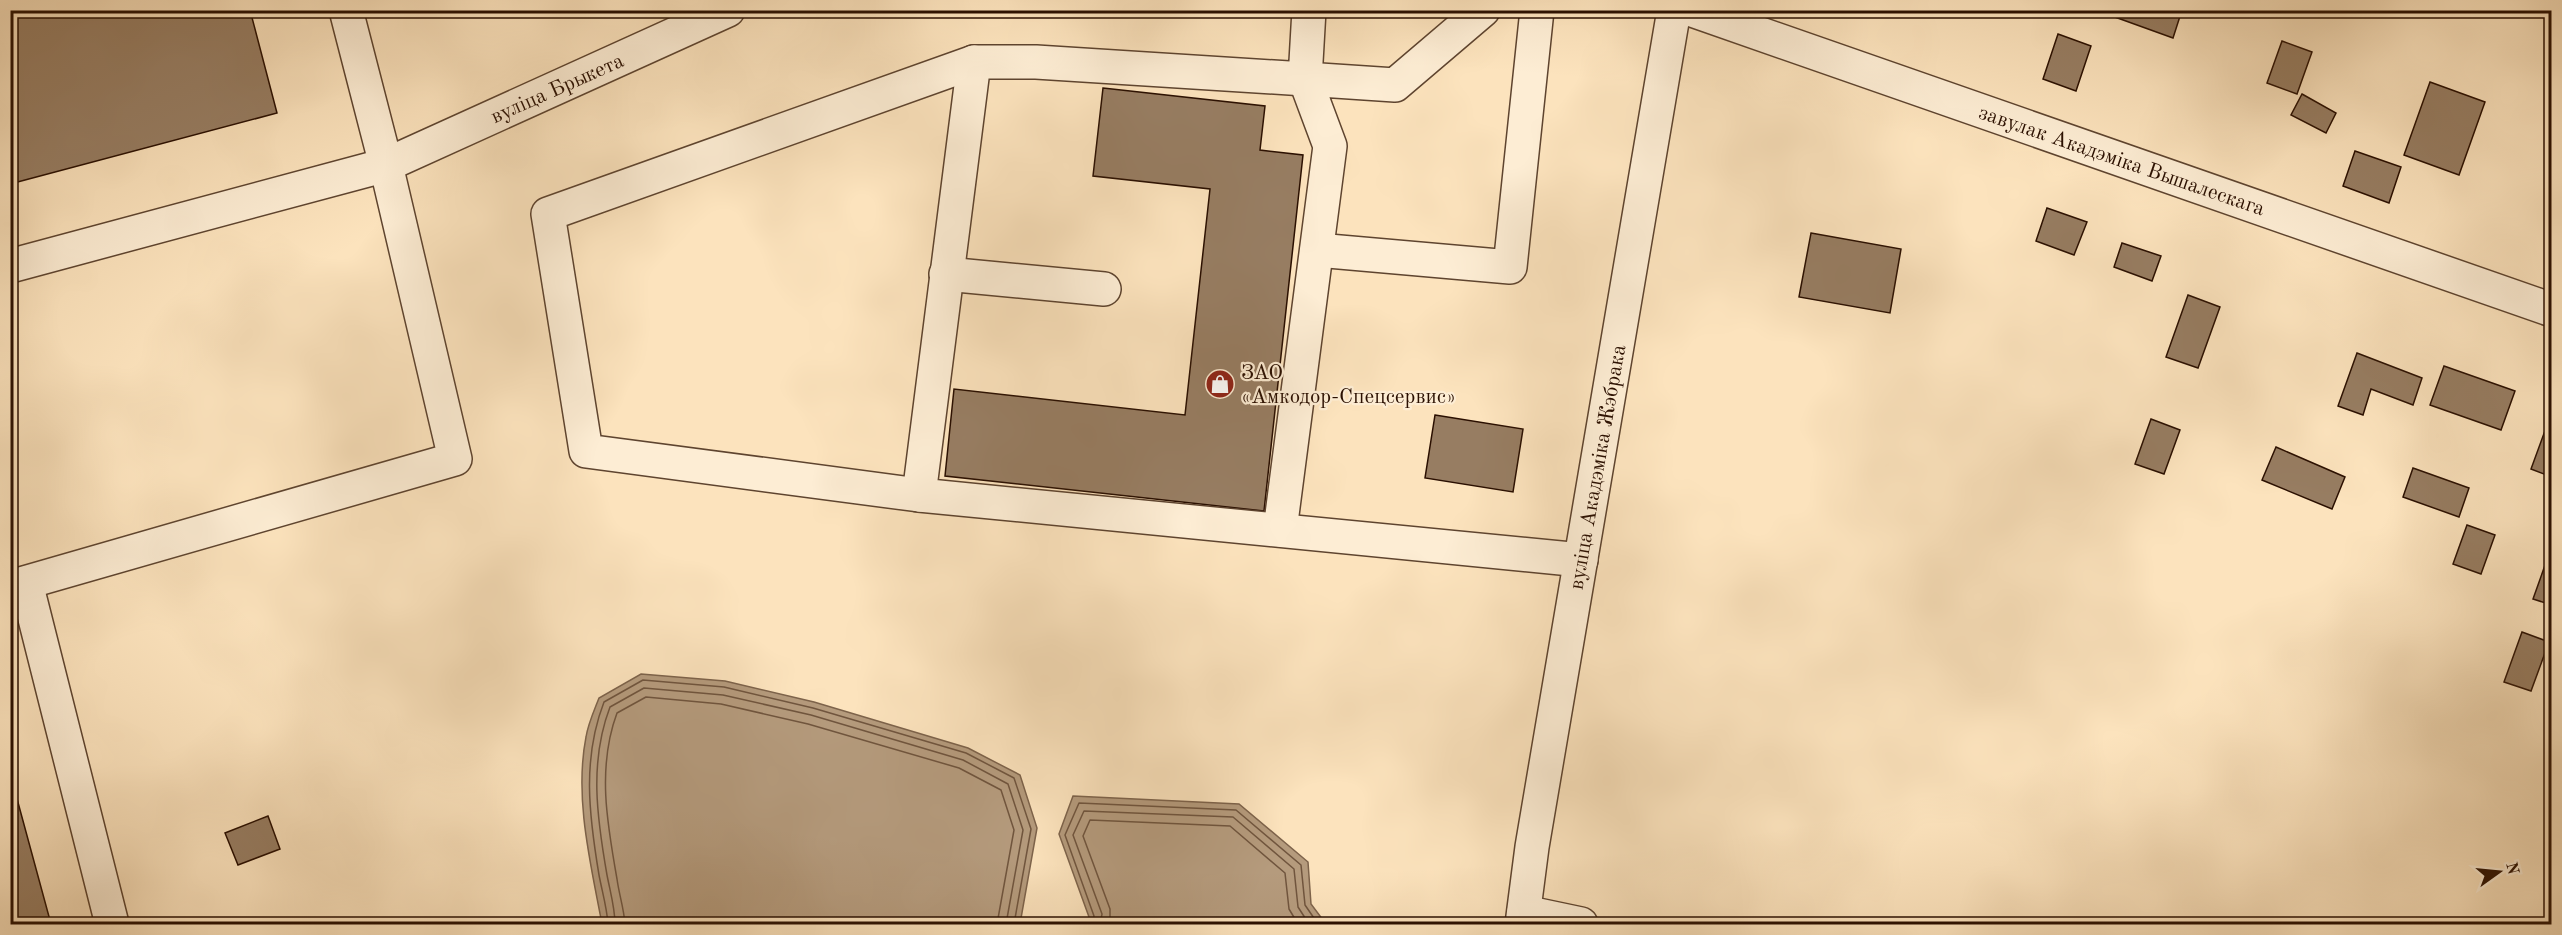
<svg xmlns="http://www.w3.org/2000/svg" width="2562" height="935" font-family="'Old Standard TT',serif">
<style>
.water{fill:#b59b7d;stroke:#7d634b;stroke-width:1.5}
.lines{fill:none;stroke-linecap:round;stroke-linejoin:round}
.shore{stroke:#70553e;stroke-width:1.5}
.building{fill:#977d62;stroke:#2a0f00;stroke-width:1.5}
.minor-casing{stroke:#5e442f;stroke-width:36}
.minor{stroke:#fdedd4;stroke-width:33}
.labels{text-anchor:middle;stroke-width:4.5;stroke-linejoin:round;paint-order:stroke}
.street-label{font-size:21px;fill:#2a0f00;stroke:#fdedd4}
.poi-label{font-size:21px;fill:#2a0f00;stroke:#fdedd4;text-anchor:start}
</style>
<rect width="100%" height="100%" fill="#fce3bd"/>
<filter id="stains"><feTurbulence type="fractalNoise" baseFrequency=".00333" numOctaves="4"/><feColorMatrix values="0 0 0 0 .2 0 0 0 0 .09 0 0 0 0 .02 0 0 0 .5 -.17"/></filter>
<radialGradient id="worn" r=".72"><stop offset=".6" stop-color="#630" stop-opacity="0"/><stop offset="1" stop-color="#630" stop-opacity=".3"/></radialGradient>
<g class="water">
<path d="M641,674L725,681L814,702L968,748L1020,775L1037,828L1020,924H602C591,865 574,798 586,737C588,724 594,711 599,698Z"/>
<polygon points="1073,796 1239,804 1308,862 1311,904 1326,924 1085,924 1089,917 1059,834"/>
</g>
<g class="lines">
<g class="shore">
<path d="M608,924C607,908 602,891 599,875C589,815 582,759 604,702L643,680L724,687L813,708L966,753L1014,778L1031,829L1014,924"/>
<path d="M615,924C615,908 610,891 607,875C597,818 589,762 610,707L644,688L723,695L811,715L963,760L1008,784L1023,830L1006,924"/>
<path d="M625,924C624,909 619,894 617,879C607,823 597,767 617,713L646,697L721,704L808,724L959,768L1001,790L1014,830L997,924"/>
<polyline points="1092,924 1094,916 1065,835 1079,803 1236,810 1301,865 1305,905 1318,924"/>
<polyline points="1100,924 1102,914 1073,835 1084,811 1233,817 1294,869 1298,907 1309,924"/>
<polyline points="1110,924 1110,909 1083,836 1090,820 1230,826 1285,873 1289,909 1298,924"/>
</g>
</g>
<g class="building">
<polygon points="10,10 250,10 277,113 10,184"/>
<polygon points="2114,10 2182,10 2173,38 2112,16"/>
<polygon points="2058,34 2091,46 2076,91 2043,79"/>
<polygon points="2282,41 2312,52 2297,94 2267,83"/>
<polygon points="2430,82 2485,102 2459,175 2404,155"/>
<polygon points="1103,88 1265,106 1260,150 1303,155 1264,511 945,476 954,389 1185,415 1210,189 1093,176"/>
<polygon points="2302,94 2336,113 2326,133 2291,115"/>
<polygon points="2355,151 2401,167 2389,203 2343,186"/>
<polygon points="2047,208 2087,222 2074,255 2036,241"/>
<polygon points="1811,233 1901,249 1890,313 1799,297"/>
<polygon points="2122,243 2161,256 2152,281 2114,267"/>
<polygon points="2188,295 2220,307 2198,368 2166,357"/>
<polygon points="2357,353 2422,378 2413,405 2371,389 2363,415 2338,406"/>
<polygon points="2444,366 2515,391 2501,430 2430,405"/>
<polygon points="1435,415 1523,429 1513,492 1425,478"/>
<polygon points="2550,417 2552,418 2552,477 2531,469"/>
<polygon points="2151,419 2180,430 2164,474 2135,464"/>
<polygon points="2276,447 2345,477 2332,509 2262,480"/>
<polygon points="2413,468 2469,488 2459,517 2403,497"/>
<polygon points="2467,525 2495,535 2481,574 2453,564"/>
<polygon points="2549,554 2552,555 2552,605 2533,599"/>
<polygon points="2522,632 2549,642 2531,691 2504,682"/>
<polygon points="10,773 51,924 10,924"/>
<polygon points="268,816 280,849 238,865 225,833"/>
</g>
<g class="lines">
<g class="minor-casing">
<g id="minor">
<polyline points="1309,10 1305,79 1036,62 974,62 919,495 1581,560"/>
<polyline points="1692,10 2552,310"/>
<polyline points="1317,250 1510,267 1537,10"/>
<polyline points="10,266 386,165 728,10"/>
<polyline points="946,274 1104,289"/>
<polyline points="919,495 586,451 548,214 974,62"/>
<polyline points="1280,530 1330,146 1305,79 1395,85 1483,10"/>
<polyline points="26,583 112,924"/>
<polyline points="10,587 455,459 386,165 346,10"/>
<polyline points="1524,912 1581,924"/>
<polyline points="1522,924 1532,847 1674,10"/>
</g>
</g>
<use href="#minor" class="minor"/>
</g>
<defs>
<g id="shop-disc" transform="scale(1.5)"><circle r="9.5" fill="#8f2418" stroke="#fdedd4"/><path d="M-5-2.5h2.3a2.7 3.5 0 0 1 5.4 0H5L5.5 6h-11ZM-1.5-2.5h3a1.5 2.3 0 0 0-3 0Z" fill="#fff"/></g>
</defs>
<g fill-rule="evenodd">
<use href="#shop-disc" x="1220" y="384"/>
</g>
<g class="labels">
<g class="street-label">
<text transform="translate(557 88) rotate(-24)" y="7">вуліца Брыкета</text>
<text transform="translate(2122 160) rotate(19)" y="7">завулак Акадэміка Вышалескага</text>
<text transform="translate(1597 467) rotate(-80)" y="7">вуліца Акадэміка Жэбрака</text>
</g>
<g class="poi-label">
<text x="1241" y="379">ЗАО<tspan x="1241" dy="24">«Амкодор-Спецсервис»</tspan></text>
</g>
</g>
<rect width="2562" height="935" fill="none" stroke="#fce3bd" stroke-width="36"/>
<rect x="12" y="12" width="2538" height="911" fill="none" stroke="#2a0f00" stroke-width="3"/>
<rect x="18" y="18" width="2526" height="899" fill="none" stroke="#2a0f00" stroke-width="1.5"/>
<g transform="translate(2499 872) rotate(75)" stroke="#fdedd4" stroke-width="4.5" paint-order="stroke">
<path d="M0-4.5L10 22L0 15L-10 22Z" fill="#2a0f00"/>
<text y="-9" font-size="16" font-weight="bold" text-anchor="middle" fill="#2a0f00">N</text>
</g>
<rect width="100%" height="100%" filter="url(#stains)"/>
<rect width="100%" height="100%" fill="url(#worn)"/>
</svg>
